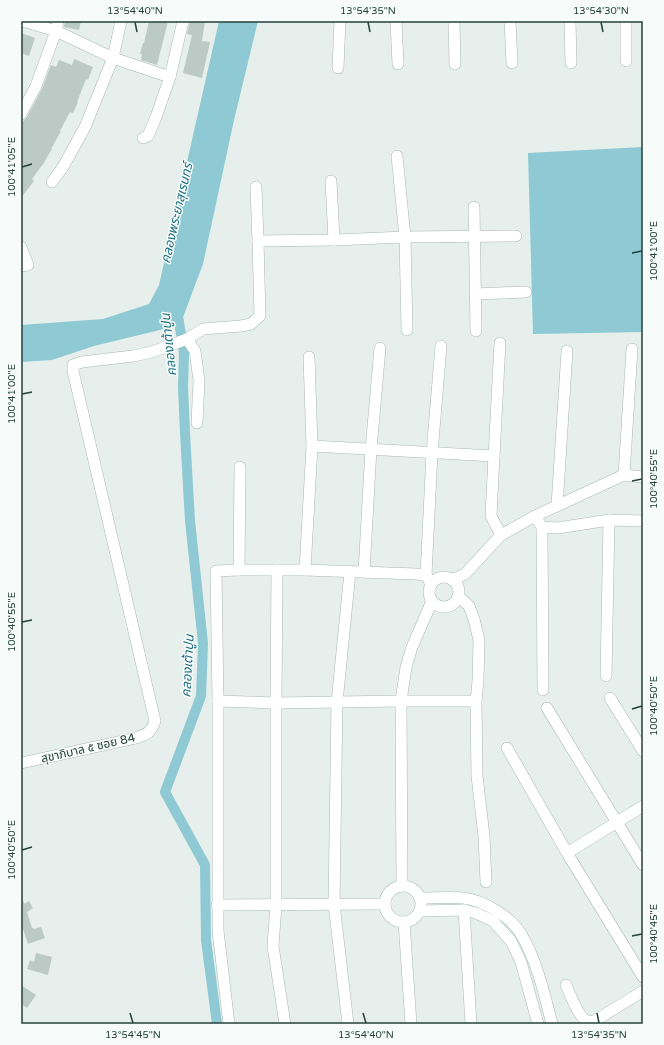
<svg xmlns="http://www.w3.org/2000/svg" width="664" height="1045" font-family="'Varela Round','Noto Sans Thai',sans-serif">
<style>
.water{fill:#8ec9d4}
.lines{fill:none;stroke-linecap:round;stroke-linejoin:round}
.canal{stroke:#8ec9d4;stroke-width:10}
.building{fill:#bbcac4}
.street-casing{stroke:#a8b8b2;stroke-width:12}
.street{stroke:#fff;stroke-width:11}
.ticks{fill:none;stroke:#24423a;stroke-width:1.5}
.labels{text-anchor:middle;stroke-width:3;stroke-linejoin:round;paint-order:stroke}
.street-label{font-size:12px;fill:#24423a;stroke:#f7fbf9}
.water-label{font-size:13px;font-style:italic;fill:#1c6f80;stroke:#f7fbf9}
.neatline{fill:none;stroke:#24423a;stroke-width:1.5}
.ticks-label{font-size:10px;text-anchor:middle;fill:#24423a}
</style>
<rect width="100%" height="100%" fill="#e6efeb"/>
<g class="water">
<polygon points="219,21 258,21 234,120 203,264 182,320 168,328 94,346 52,360 21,362 21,325 103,319 149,304 159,285"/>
<polygon points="643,147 643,332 533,334 528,153"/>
</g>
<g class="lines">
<polyline class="canal" points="177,310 184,353 183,387 185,433 190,521 203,643 201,696 165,792 205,865 206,940 217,1024"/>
</g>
<g class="building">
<polygon points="65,21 81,21 79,30 64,27"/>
<polygon points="149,21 168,21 157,65 141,60 142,54 140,54 143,43 144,43"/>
<polygon points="190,21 205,21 202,41 210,42 202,78 183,73 192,35 187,34"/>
<polygon points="21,33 35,38 29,56 21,53"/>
<polygon points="74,59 93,67 88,80 86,79 77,102 78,102 73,113 70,112 60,131 61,131 51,149 52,149 43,164 32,179 34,181 21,198 21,125 24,120 27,117 42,89 51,65 56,67 59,60 72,65"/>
<polygon points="21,900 23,900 24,904 29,901 33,908 27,912 32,928 33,928 34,929 41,927 45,938 28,944 21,923"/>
<polygon points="36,953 52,957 48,975 27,969 30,960 34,962"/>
<polygon points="21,985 36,995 27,1008 21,1004"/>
</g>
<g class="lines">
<g class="street-casing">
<g id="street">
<polyline points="23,21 56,31 113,58 170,77"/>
<polyline points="396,21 398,64"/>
<polyline points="454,21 455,64"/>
<polyline points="510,21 512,63"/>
<polyline points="570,21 571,63"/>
<polyline points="626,21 626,61"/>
<polyline points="338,68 340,21"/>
<polyline points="21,114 36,86 56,31 58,21"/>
<polyline points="143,138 148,136 156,117 170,77 183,21"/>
<polyline points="397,156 405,237 407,330"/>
<polyline points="331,181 334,240"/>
<polyline points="52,182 63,167 85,127 113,58 121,21"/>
<polyline points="474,207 476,331"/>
<polyline points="258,241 334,240 405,237 516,236"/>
<polyline points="21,247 28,265 21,266"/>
<polyline points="475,294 526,292"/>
<polyline points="187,339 195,351 199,380 197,423"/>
<polyline points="500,343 494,456 491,516 501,535"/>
<polyline points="309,357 312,446"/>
<polyline points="624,475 632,349"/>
<polyline points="557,506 567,351"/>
<polyline points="535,516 624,475 643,477"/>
<polyline points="542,527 543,690"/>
<polyline points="239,570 240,467"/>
<polyline points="277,570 276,703 276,905 273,946 285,1024"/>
<polyline points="305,570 312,446 494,456"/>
<polyline points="364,572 371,449 380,348"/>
<polyline points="426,575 432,453 441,346"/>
<circle cx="444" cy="592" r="15"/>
<polyline points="452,580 465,574 501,535 535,516 542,527 558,528 609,520 643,521"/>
<polyline points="458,596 469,606 474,619 479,640 478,681 476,701 477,776 484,836 486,882"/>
<polyline points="606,676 609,520"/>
<polyline points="610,698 643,751"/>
<polyline points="218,701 276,703 401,701 476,701"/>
<polyline points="547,708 643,865"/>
<polyline points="507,748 567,853 643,977"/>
<path d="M21,763L136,738C147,734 151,733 155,721L73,371V365L82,362L133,356L152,352L187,339L203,329L241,326L251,324L260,316L258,241L256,187"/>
<polyline points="567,853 643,806"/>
<polyline points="402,886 401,701 406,667 412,647 432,601"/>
<circle cx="403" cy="904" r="18"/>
<path d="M420,898C434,898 449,897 463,898C483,900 511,917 521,934C536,958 545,996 552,1024"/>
<polyline points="217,905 385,904"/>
<polyline points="464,910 471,1024"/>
<polyline points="420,911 464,910 476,913 493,921 511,941 521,962 538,1024"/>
<polyline points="404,922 411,1024"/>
<path d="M566,985C570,994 579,1018 587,1021C591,1023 593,1021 596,1020L643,991"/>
<polyline points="229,1024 218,931 218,701 216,571 239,570 305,570 416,574 426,575 431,584"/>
<polyline points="348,1024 334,904 337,702 350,572"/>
</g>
</g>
<use href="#street" class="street"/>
</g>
<path class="ticks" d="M135,22L137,32M368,22L370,32M601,22L603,32M22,167L32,164M632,253L642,251M22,394L32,392M632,481L642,479M22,622L32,620M632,709L642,706M22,850L32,847M632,936L642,934M130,1013L133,1023M363,1013L366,1023M597,1013L599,1023"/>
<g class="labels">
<g class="street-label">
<text transform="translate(88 748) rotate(-13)" y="4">สุขาภิบาล ๕ ซอย 84</text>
</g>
<g class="water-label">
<text transform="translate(176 213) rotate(-77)" y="5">คลองพระยาสุเรนทร์</text>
<text transform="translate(168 345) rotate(-96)" y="5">คลองเต้าปูน</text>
<text transform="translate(187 666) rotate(-87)" y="5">คลองเต้าปูน</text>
</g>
</g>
<rect width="664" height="1045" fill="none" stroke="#f7fbf9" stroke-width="44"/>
<rect x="22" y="22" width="620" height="1001" class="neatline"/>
<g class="ticks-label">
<text x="135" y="14">13°54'40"N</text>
<text x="368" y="14">13°54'35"N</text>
<text x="601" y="14">13°54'30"N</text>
<text transform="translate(11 167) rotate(-90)" y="4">100°41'05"E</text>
<text transform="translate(653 251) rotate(-90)" y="4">100°41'00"E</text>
<text transform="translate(11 394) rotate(-90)" y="4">100°41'00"E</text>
<text transform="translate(653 479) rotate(-90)" y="4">100°40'55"E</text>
<text transform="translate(11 622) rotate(-90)" y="4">100°40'55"E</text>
<text transform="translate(653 706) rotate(-90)" y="4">100°40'50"E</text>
<text transform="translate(11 850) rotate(-90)" y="4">100°40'50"E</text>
<text transform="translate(653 934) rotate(-90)" y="4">100°40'45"E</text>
<text x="133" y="1038">13°54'45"N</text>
<text x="366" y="1038">13°54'40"N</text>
<text x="599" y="1038">13°54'35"N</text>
</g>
</svg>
